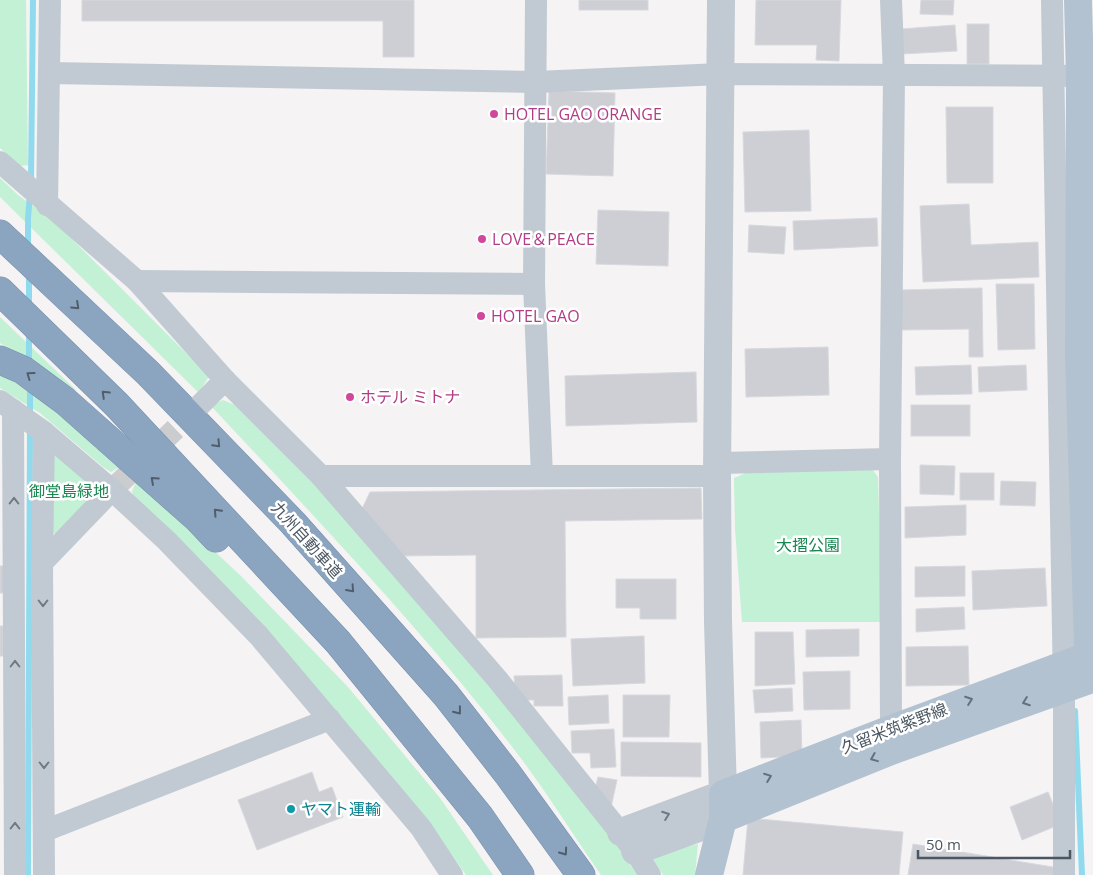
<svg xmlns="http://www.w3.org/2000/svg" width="1093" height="875" font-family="'Open Sans','Noto Sans JP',sans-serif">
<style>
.green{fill:#c3f1d5}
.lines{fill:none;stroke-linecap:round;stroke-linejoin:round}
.stream{stroke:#90daee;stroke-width:6}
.building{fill:#cdcfd5;stroke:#d7d9de}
.minor-tunnel{stroke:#caccce;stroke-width:22;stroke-dasharray:22 11;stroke-linecap:butt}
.motorway-casing{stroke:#7690ad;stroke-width:29}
.minor{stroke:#c1cad2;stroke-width:22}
.tertiary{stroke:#c1cad2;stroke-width:28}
.primary{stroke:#b3c2d1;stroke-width:28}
.motorway{stroke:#8ba5c1;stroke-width:28}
.oneway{stroke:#505e6b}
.oneway2{stroke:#6e7983}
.oneway3{stroke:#64717d}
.hotel-dot{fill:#d1479c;stroke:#fff;stroke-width:2}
.culture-dot{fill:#0f9aa8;stroke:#fff;stroke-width:2}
.labels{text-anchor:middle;stroke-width:5;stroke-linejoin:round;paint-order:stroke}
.hotel-label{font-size:16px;fill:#b23c85;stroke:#fff;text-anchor:start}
.park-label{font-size:16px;fill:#17864f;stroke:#fff}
.street-label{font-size:16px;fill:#4a5661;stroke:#fff}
.culture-label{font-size:16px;fill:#0d838f;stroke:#fff;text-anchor:start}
</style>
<rect width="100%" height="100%" fill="#f5f3f3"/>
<g class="green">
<polygon points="0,0 26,0 28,165 20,166 0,148"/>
<polygon points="0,178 18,195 53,220 209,376 199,393 0,197"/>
<polygon points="0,317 77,391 0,343"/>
<polygon points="0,373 41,399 121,466 111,472 103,467 40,413 0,388"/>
<path d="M223,400L240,407L329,500L488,682L619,848L637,875H601C571,832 543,786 510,744C418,625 314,516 211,406Z"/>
<polygon points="52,451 97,489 59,534 49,533"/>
<polygon points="758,468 872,469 878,477 882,622 742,622 735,529 734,478"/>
<polygon points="137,479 241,576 348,687 440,798 493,875 466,875 423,814 136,503 132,492"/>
<polygon points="698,844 695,875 663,875 651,856"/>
</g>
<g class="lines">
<g class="stream">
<polyline points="31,181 33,0"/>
<polyline points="28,249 28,218 30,194"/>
<polyline points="29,271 29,306"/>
<polyline points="29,331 29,366"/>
<polyline points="30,384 30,416"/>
<polyline points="1075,711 1082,875"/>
<polyline points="28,875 30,429"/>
</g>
</g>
<g class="building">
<polygon points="82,0 414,0 414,57 383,57 383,21 82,21"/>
<rect x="579" y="0" width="69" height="10"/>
<polygon points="756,0 841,0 839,61 816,60 817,45 755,45"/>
<polygon points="921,0 954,0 953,15 920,14"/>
<rect x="967" y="24" width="22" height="40"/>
<polygon points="955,25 957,51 902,54 901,29"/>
<polygon points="549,91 615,93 613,176 546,174"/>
<polygon points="946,107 993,107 993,183 947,183"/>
<polygon points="809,130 811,211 745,212 743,132"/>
<polygon points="969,204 971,245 1038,242 1039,277 923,282 920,206"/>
<polygon points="598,210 669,212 668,266 596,264"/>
<polygon points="877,218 878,246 794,250 793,221"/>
<polygon points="749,225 786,227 784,254 748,252"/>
<polygon points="996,284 1034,284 1035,349 998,350"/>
<polygon points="982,288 983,357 969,357 969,329 901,330 900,290"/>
<polygon points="828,347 829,395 746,397 745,349"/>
<polygon points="971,365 972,394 916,395 915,367"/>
<polygon points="1026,365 1027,390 979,392 978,367"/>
<polygon points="696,372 697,422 566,426 565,376"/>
<rect x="911" y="405" width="59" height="31"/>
<polygon points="920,465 955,466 954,495 920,494"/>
<rect x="960" y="473" width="34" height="27"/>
<polygon points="1001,481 1036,482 1035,506 1000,505"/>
<polygon points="701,488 702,519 565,521 566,637 476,638 476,555 400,556 361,511 370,492"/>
<polygon points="966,505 966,535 905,538 905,507"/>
<rect x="0" y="566" width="8" height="27"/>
<polygon points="965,566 965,596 915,597 915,567"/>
<polygon points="1045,568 1047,606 973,610 972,571"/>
<polygon points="616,579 676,579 676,619 640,619 640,608 616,608"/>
<polygon points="964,607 965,629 916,632 916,609"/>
<rect x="0" y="626" width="3" height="30"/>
<polygon points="859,629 859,656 806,657 806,630"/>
<polygon points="755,632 793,632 795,684 755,686"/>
<polygon points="644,636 645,683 573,686 571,639"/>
<polygon points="968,646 969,685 906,686 906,647"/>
<polygon points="850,671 850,709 804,710 803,672"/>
<polygon points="562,675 563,706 534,706 534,700 523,700 515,688 514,676"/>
<polygon points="792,688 793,711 755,713 753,690"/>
<polygon points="608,695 609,723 569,725 568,697"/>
<polygon points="623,695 670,695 669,737 623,737"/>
<polygon points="801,720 802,756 761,758 760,722"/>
<polygon points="614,729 616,767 591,768 590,753 572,753 571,731"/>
<polygon points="621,742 701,743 701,777 621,776"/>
<polygon points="312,772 319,792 332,787 343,817 257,850 238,800"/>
<polygon points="598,777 617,780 610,812 594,793"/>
<polygon points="1048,792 1061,824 1022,840 1010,807"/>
<polygon points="748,818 903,832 899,875 743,875"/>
<polygon points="913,844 1059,868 1057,875 908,875"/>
</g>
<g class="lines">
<polyline class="minor-tunnel" points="112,490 193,412"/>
<g class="motorway-casing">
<g id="motorway">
<polyline points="0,234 148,373 293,523 446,695 507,773 581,875"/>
<polyline points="0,291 117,405 338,642 480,817 520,875"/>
<polyline points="0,360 23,370 65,401 198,519 216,538"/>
</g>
</g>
<g class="minor">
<polyline points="536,0 534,284 542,476"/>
<polyline points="1052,0 1064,688 1064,875"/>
<polyline points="50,73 536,82 721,74 1093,76"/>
<polyline points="0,162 137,281 225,380 321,476 498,680 635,851 650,875"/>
<polyline points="47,205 50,0"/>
<polyline points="137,281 534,284"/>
<polyline points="0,401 44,432 112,490 167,541 259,636 421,828 452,875"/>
<polyline points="13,410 15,875"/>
<polyline points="193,412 225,380"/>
<polyline points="718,463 890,459"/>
<polyline points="321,476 717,476"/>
<polyline points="42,563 112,490"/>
<polyline points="891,729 890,459 894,76 891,0"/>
<polyline points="44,831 330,719"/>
<polyline points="44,875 42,563 44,432"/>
</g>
<g class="tertiary">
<polyline points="621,832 723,794 718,622 717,476 721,0"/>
<polyline points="635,851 723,819"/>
</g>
<g class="primary">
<polyline points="723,819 891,751 1089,680 1079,355 1080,76 1078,0"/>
<polyline points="709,875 723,819 723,794 891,729 1088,656"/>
</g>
<use href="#motorway" class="motorway"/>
</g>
<defs><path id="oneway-chevron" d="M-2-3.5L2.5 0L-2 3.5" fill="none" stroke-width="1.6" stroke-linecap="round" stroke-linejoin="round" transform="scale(1.25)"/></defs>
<g class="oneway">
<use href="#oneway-chevron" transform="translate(76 306) rotate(43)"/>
<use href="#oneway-chevron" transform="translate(30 375) rotate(-144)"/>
<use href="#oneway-chevron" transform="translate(105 394) rotate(-136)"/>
<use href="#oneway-chevron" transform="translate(217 444) rotate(46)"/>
<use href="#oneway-chevron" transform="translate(154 480) rotate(-138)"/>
<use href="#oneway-chevron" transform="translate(217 512) rotate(-133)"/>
<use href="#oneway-chevron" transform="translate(351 589) rotate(48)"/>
<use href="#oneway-chevron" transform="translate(458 711) rotate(52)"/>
<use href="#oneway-chevron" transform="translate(564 852) rotate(55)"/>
</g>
<g class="oneway2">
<use href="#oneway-chevron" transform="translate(14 501) rotate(-90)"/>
<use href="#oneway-chevron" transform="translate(43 603) rotate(90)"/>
<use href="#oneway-chevron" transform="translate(15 664) rotate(-90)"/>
<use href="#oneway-chevron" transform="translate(44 765) rotate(90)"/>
<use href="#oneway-chevron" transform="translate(666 815) rotate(-20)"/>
<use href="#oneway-chevron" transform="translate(15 826) rotate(-90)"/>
</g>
<g class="oneway3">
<use href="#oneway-chevron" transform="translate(969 700) rotate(-20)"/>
<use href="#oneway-chevron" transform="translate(1026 702) rotate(160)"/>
<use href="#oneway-chevron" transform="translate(874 758) rotate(158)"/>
<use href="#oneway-chevron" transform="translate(768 777) rotate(-21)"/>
</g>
<g class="hotel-dot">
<circle cx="494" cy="114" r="5"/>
<circle cx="482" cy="239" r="5"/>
<circle cx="481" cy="316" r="5"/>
<circle cx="350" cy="397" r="5"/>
</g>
<circle class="culture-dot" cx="291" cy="809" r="5"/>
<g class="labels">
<g class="hotel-label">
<text x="504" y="120">HOTEL GAO ORANGE</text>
<text x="492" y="245">LOVE＆PEACE</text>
<text x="491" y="322">HOTEL GAO</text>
<text x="360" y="403">ホテル ミトナ</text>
</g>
<g class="park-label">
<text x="69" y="497">御堂島緑地</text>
<text x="808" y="551">大摺公園</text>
</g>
<g class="street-label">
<text transform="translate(307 540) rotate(48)" y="6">九州自動車道</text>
<text transform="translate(894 728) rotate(-21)" y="6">久留米筑紫野線</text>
</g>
<g class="culture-label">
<text x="301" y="815">ヤマト運輸</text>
</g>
</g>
<path d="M918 850v8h152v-8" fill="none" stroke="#4a5661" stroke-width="2.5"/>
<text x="926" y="850" font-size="15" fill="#4a5661" stroke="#ffffff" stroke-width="4" paint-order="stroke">50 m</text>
</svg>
